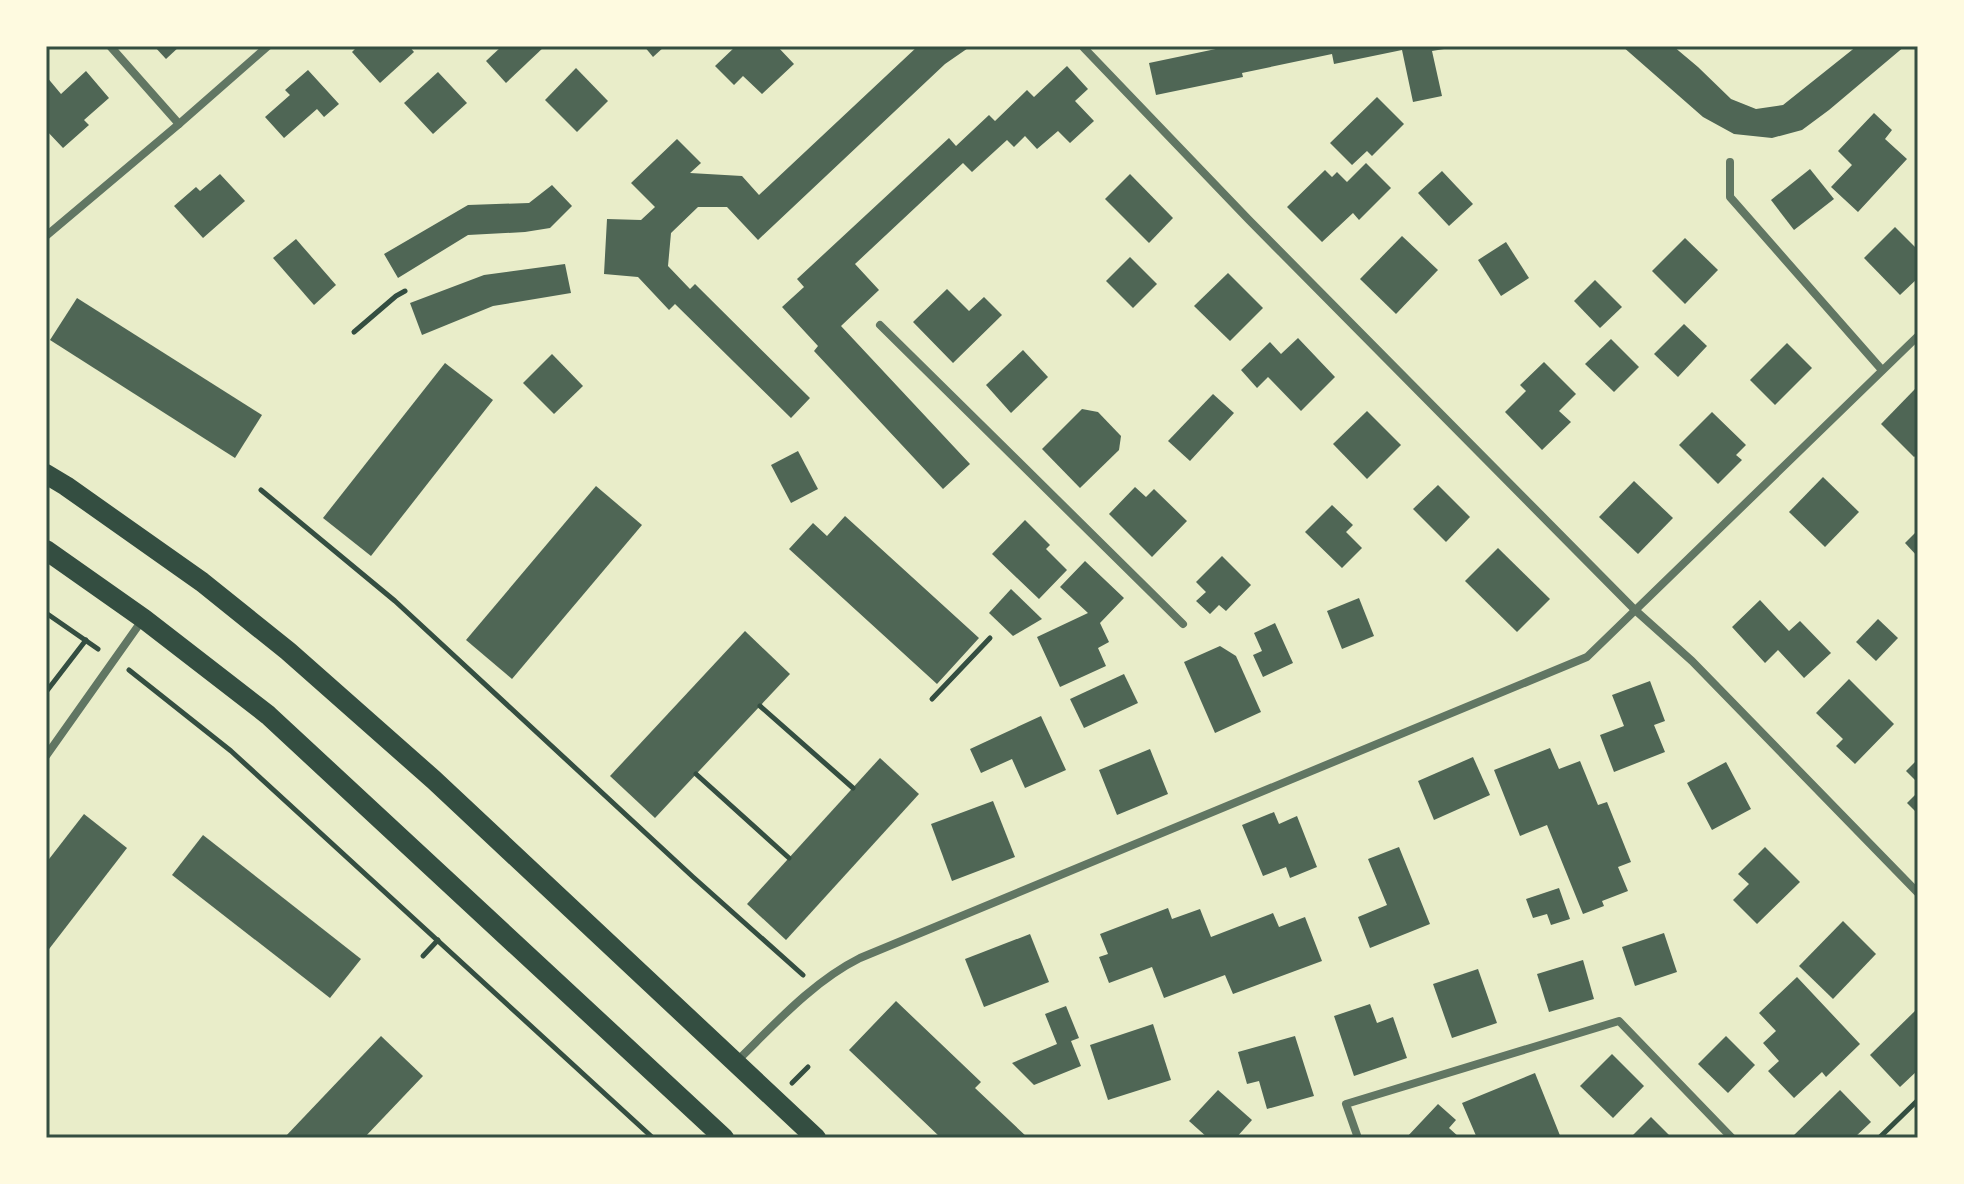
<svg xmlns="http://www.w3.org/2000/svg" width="1964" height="1184" font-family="Manrope,sans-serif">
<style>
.building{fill:#4f6655}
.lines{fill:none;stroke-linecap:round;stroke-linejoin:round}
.path{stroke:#344e41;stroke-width:5}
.minor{stroke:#617663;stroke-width:8}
.primary{stroke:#344e41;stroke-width:20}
.neatline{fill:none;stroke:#344e41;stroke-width:3}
</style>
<rect width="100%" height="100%" fill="#e9edc9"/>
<g class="building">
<polygon points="154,46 180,46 166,59"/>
<polygon points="358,46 409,46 414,52 380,83 352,52"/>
<polygon points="502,46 545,46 506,83 486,61"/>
<polygon points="644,46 665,46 653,57"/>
<polygon points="736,46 777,46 794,64 762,94 743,76 734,85 715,66"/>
<polygon points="918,46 971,46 945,64 758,240 727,207 698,207 671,233 668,266 690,289 695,284 810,398 791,418 675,304 669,310 638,277 604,274 607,219 641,220 655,207 631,183 677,139 701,163 690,173 742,176 759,195"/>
<polygon points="1230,46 1450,46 1450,48 1432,51 1442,96 1413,102 1402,50 1334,64 1332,54 1242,73 1243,77 1156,95 1149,63"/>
<polygon points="1622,46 1673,46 1698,67 1731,99 1756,109 1783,105 1857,46 1905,46 1829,110 1802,130 1772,138 1734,134 1703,117"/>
<polygon points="1067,66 1088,89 1075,101 1094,121 1070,143 1058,131 1037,149 1025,136 1014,147 1007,140 972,172 963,163 855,264 879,290 841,326 970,464 943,489 814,351 818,346 782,307 804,287 797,279 949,138 956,146 989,115 995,121 1027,90 1034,97"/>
<polygon points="576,68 608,101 577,132 545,100"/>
<polygon points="308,70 339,104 324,117 317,109 284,138 265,117 290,95 285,90"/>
<polygon points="86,71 109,98 84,120 89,125 63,148 46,130 46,76 61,94"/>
<polygon points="438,72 467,103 433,134 404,103"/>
<polygon points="1377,97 1404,124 1372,156 1367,151 1352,165 1330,143"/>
<polygon points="1874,113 1892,130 1885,139 1907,159 1858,212 1831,187 1852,165 1838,151"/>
<polygon points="1366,163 1391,188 1359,220 1353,213 1322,242 1287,207 1325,170 1332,177 1337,172 1347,182"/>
<polygon points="1810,169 1834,199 1794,230 1771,200"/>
<polygon points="1442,171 1473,204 1449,226 1418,193"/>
<polygon points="220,174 245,201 203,238 174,206 196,187 200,191"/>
<polygon points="1130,174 1173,218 1149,243 1105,199"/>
<polygon points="552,185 572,206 550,228 525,232 468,235 398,278 384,254 468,205 529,203"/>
<polygon points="1895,227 1918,250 1918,278 1900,295 1864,258"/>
<polygon points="1402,236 1438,270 1396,314 1360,279"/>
<polygon points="1685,238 1718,270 1685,304 1652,271"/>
<polygon points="296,239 336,285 314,305 273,258"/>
<polygon points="1506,242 1529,278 1501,296 1478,260"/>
<polygon points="1130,257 1157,284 1133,308 1106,281"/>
<polygon points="565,264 571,293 493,306 422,335 410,303 484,275"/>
<polygon points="1228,273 1263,308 1230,341 1194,306"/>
<polygon points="1595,280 1622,307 1600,328 1574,301"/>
<polygon points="947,289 969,311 984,297 1002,315 953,363 913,322"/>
<polygon points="77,298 262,415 235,458 50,340"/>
<polygon points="1684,324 1707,346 1678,377 1654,354"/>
<polygon points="1298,338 1335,377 1301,411 1268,377 1257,388 1241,370 1270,342 1281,354"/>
<polygon points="1611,339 1639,367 1614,392 1585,364"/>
<polygon points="1787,343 1812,368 1775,405 1750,380"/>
<polygon points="1023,350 1048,377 1011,413 986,385"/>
<polygon points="552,354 583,386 554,414 523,383"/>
<polygon points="1544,362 1576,394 1559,411 1571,422 1542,450 1505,412 1526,391 1520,385"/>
<polygon points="445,363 493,400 371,556 323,518"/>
<polygon points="1915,389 1918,392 1918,454 1914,457 1881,424"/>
<polygon points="1213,394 1234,413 1190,461 1168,441"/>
<polygon points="1082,409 1098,412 1121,436 1119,450 1080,488 1042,449"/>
<polygon points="1367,411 1401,445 1367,479 1333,444"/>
<polygon points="1712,412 1746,445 1736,455 1742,460 1718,484 1679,445"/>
<polygon points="798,451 818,489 791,503 771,465"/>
<polygon points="1823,477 1859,512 1825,547 1789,512"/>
<polygon points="1634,481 1673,518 1638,554 1599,517"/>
<polygon points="1438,485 1470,517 1446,542 1413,509"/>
<polygon points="596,486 642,525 512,679 466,640"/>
<polygon points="1135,487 1146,497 1154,489 1187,521 1152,557 1109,514"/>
<polygon points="1332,505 1353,525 1346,532 1362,548 1342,568 1305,532"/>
<polygon points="845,516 979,638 937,684 789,549 813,523 827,536"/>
<polygon points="1025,520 1050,545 1046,549 1067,570 1039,599 992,554"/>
<polygon points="1918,530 1918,557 1905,543"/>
<polygon points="1498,548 1550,599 1517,632 1465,581"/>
<polygon points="1222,556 1251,585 1226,611 1219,605 1210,614 1196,601 1206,592 1196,582"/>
<polygon points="1085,561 1124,598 1100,623 1109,642 1098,648 1106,666 1060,687 1037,637 1088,613 1060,587"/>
<polygon points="1011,589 1042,619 1013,636 989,613"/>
<polygon points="1359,598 1374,636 1342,649 1327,611"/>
<polygon points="1760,600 1789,631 1800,621 1831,653 1804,678 1778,650 1765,663 1732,627"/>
<polygon points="1878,619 1898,638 1876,661 1856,642"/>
<polygon points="1275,623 1293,663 1263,677 1253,655 1262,651 1254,633"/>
<polygon points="745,631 790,674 655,818 610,776"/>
<polygon points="1220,646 1236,656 1261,712 1215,733 1184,662"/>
<polygon points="1124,674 1138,703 1084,728 1070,699"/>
<polygon points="1849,679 1894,724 1855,764 1836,746 1843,739 1816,713"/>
<polygon points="1650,681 1665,721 1654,725 1665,752 1614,772 1600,735 1624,726 1612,695"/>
<polygon points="1041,716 1066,770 1025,788 1012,759 981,773 970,749"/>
<polygon points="1550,748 1559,769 1580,761 1598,805 1607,802 1631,862 1618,867 1628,891 1602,901 1604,906 1583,914 1547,825 1520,836 1494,770"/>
<polygon points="1150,749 1168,794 1117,815 1099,770"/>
<polygon points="1473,757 1490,795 1434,820 1418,781"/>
<polygon points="880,758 919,794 786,940 747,904"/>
<polygon points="1918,759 1918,783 1906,771"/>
<polygon points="1726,762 1751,809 1712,830 1687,783"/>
<polygon points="1918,792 1918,814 1907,803"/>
<polygon points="993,801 1015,857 952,881 931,824"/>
<polygon points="1274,812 1279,824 1297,816 1317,867 1290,878 1286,867 1263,876 1242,825"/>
<polygon points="84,814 127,848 46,953 46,863"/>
<polygon points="203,835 361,959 330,998 172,875"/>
<polygon points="1399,847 1430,924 1370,948 1358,917 1387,905 1368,859"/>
<polygon points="1765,847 1800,882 1757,924 1733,900 1749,884 1738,874"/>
<polygon points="1559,888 1570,919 1551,925 1547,914 1533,918 1526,899"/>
<polygon points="1168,908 1172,919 1200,909 1211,937 1273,913 1279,927 1305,917 1322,961 1233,994 1225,975 1164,998 1152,967 1109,983 1099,957 1108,954 1100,934"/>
<polygon points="1843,921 1876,954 1833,999 1799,966"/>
<polygon points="1664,933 1677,972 1635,986 1622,947"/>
<polygon points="1030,934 1049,982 984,1007 965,959"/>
<polygon points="1583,960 1594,999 1549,1012 1537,974"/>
<polygon points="1478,969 1497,1023 1452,1038 1433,984"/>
<polygon points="1797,977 1860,1044 1826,1077 1822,1072 1794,1098 1768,1071 1779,1061 1763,1043 1776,1031 1759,1013"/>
<polygon points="896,1001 981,1082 975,1088 1028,1138 941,1138 849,1050"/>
<polygon points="1370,1004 1377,1023 1393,1017 1407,1058 1354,1076 1334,1016"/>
<polygon points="1066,1006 1079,1038 1071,1041 1081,1066 1034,1085 1012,1063 1057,1044 1045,1014"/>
<polygon points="1918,1008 1918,1070 1900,1087 1870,1055"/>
<polygon points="1153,1024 1171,1080 1108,1100 1090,1045"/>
<polygon points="381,1036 423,1076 364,1138 284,1138"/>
<polygon points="1295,1036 1314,1096 1267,1109 1259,1081 1247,1084 1238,1052"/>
<polygon points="1726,1036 1755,1065 1728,1093 1698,1064"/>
<polygon points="1612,1054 1644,1086 1613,1118 1580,1086"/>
<polygon points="1535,1073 1561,1138 1519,1138 1518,1135 1512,1138 1477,1138 1462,1103"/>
<polygon points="1218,1090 1252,1120 1236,1138 1208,1138 1189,1121"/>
<polygon points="1840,1090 1871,1122 1854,1138 1791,1138"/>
<polygon points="1438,1104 1456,1120 1449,1128 1460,1138 1406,1138"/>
<polygon points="1651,1117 1672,1138 1630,1138"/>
</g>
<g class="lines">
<g class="path">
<polyline points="354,332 396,296 405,291"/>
<polyline points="261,490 395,601 693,877 803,975"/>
<polyline points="46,613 98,649"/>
<polyline points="129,670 231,751 653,1138"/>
<polyline points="46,692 86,640"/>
<polyline points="932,699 990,638"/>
<polyline points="760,706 853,788"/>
<polyline points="696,774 789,858"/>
<polyline points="423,956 438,940"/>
<polyline points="792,1083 808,1067"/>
<polyline points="1879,1138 1918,1100"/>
</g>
<g class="minor">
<polyline points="110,46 179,124"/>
<polyline points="1084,48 1249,220 1635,610 1692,661 1918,893"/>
<polyline points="1730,162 1730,197 1882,370"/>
<polyline points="46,236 179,124 268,46"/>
<polyline points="880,325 1183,624"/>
<polyline points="46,756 143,619"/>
<path d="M736,1062C774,1025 812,982 860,958L1587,657L1918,336"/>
<polyline points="1358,1138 1346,1104 1619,1021 1732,1138"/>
</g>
<g class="primary">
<polyline points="46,474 66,486 202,582 288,651 434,780 816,1138"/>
<polyline points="46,550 144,619 268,715 724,1138"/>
</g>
</g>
<rect width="1964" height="1184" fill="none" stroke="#fefae0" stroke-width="96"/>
<rect x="48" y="48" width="1868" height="1088" class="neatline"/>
</svg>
